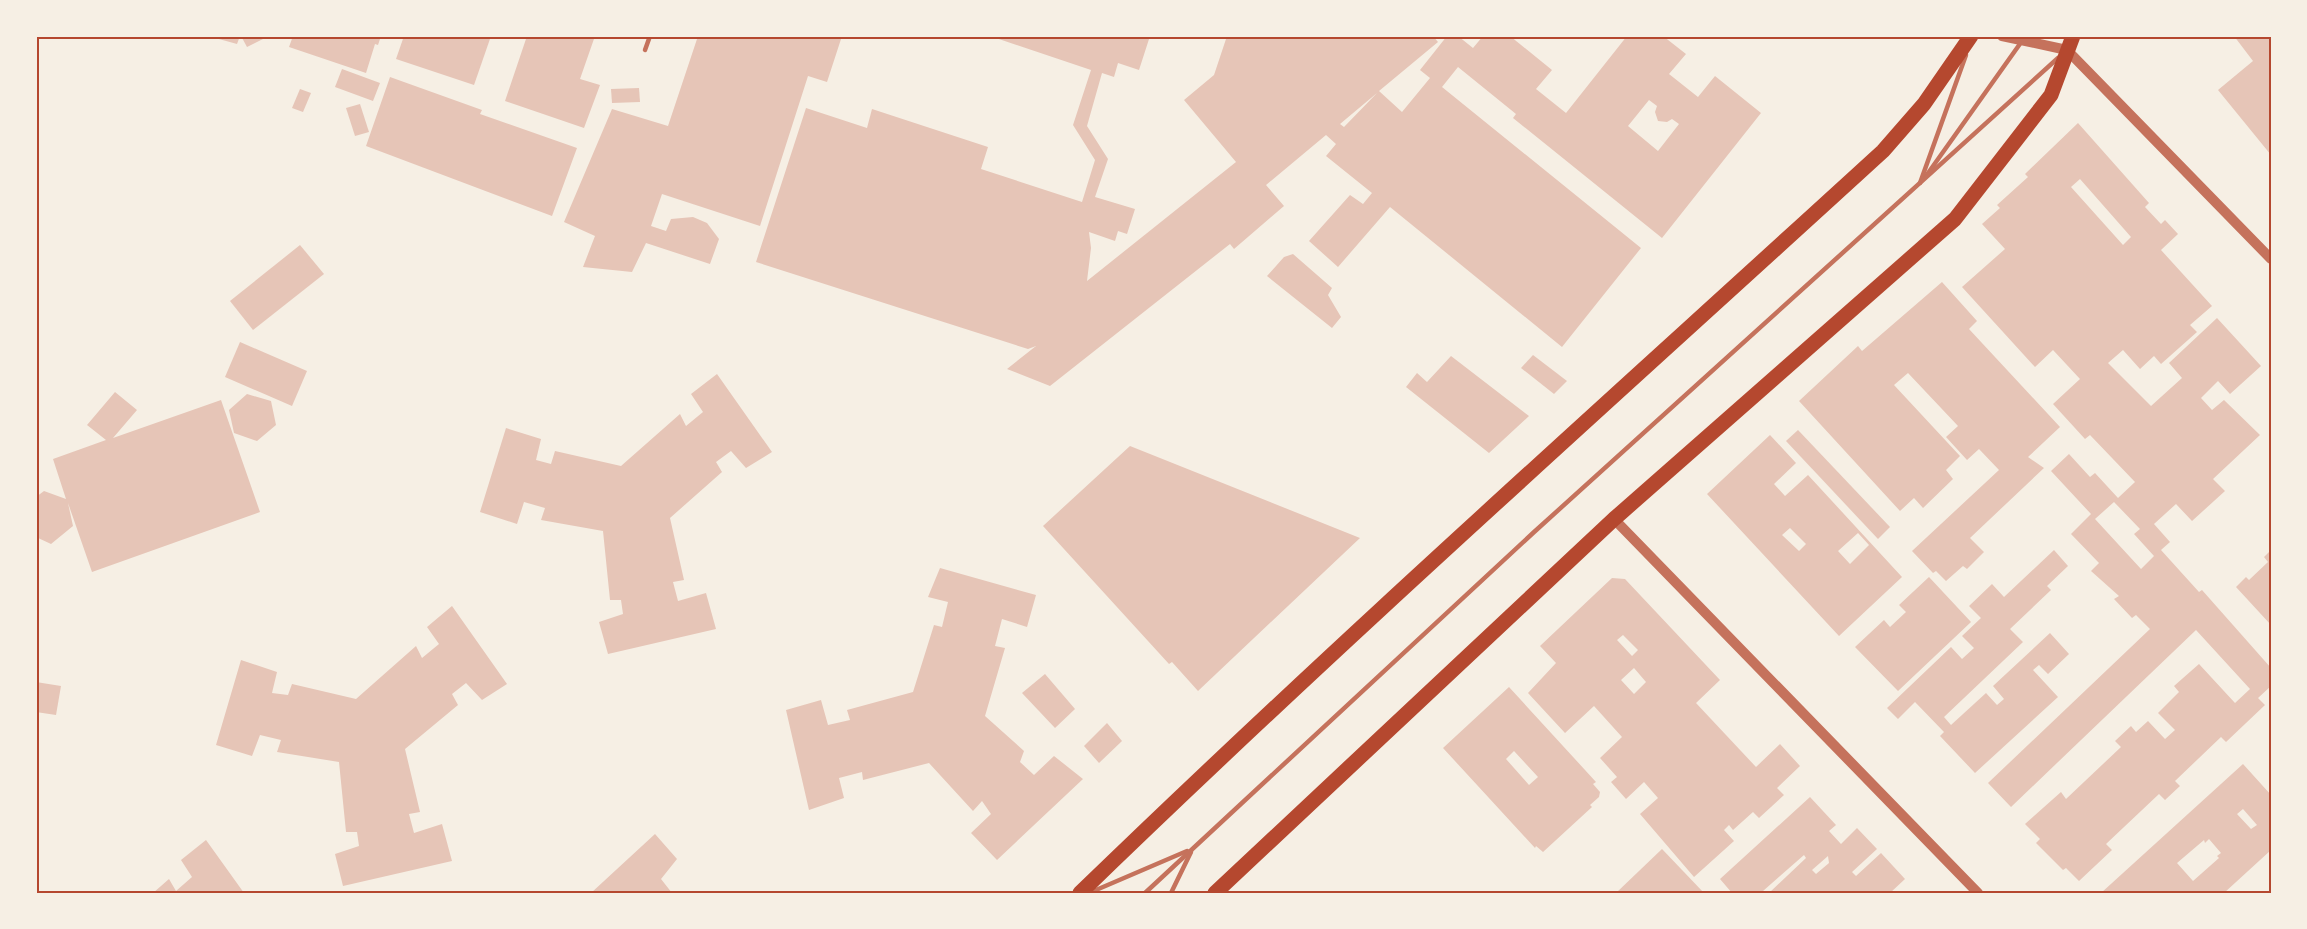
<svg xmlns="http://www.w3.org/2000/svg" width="2307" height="929" font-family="'Golos Text',sans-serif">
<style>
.building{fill:#e6c5b7;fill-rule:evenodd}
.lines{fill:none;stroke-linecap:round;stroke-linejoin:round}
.service{stroke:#c5725c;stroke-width:4.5}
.tertiary{stroke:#c5725c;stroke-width:10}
.primary{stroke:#b5482f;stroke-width:15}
.neatline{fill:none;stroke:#b5482f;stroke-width:2}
</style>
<rect width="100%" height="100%" fill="#f6efe4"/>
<g class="building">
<polygon points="208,36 240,36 237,44"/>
<polygon points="241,36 269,36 247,47"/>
<polygon points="293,36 381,36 378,45 375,44 366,73 289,47"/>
<polygon points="404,36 491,36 474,85 396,59"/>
<polygon points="527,36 595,36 580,79 600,85 584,128 505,101"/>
<polygon points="698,36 842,36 827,82 808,76 760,226 662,194 651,226 666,231 671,219 693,217 707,223 719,239 710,264 646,243 632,272 583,267 595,236 564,222 612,109 668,126"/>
<path d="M990,36H1150L1139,70L1118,63L1114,77L1102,73L1087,126L1108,159L1095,197L1135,209L1127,234L1118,231L1115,241L1089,232L1091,248L1087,281L1236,162L1184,100L1214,75L1227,36H1433L1438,42L1379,91L1402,112L1430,78L1420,70L1447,36H1458L1473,48L1483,36H1510L1552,70L1536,89L1566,113L1627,36H1663L1686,54L1669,74L1698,97L1715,76L1761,113L1662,238L1513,118L1516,114L1458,67L1442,87L1641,248L1562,347L1390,207L1338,267L1309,241L1350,195L1363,204L1372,193L1326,156L1336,144L1326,135L1266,185L1284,206L1234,249L1230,244L1050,386L1007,369L1036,346L1028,349L756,262L806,108L867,128L872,109L988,147L981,169L1082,202L1095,160L1073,125L1091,70ZM1377,93L1344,127L1340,124ZM1649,100L1657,106L1655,112L1658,121L1667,122L1672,119L1679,124L1658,151L1628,126Z"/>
<polygon points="2234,36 2271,36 2271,155 2218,90 2253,61"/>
<polygon points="342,69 380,83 373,101 335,87"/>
<polygon points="390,77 482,110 480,114 577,148 552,216 366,146"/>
<polygon points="639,88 640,102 612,103 611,89"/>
<polygon points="300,89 311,93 303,112 292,108"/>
<polygon points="360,104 369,132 355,136 346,108"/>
<path d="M2078,123L2149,203L2145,207L2161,224L2165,220L2178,234L2161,250L2212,306L2190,325L2197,332L2161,364L2154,356L2140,369L2123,350L2108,363L2151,406L2182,378L2169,363L2217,318L2261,366L2230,394L2218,381L2201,398L2212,410L2224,400L2260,435L2213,479L2225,491L2192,521L2176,504L2154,524L2170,542L2161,550L2199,592L2202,590L2271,668V686L2258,698L2265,705L2226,742L2221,737L2175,781L2180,786L2165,800L2159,794L2106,844L2112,850L2079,881L2066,868L2063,870L2036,843L2040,839L2025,824L2061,792L2066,799L2121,747L2115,741L2131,726L2136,732L2148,721L2165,739L2175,730L2158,713L2179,692L2174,686L2199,664L2235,703L2250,689L2196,630L2011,807L1988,783L2150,629L2136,615L2132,618L2114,599L2119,596L2091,571L2099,563L2071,534L2091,514L2051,471L2069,454L2090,477L2095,473L2118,498L2135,482L2090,435L2085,439L2053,404L2080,379L2053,350L2035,367L1962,287L2005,249L1982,224L2000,208L1997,205L2028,177L2025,174ZM2080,179L2131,237L2123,245L2071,187ZM2114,502L2140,529L2134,534L2154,556L2141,569L2095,519Z"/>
<polygon points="300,245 324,274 253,330 230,301"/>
<polygon points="1293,254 1332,288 1328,295 1341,317 1332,328 1267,276 1284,257"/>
<polygon points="1942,282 1977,321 1969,329 2060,427 2028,457 2044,468 1970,538 1984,552 1967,569 1963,566 1946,581 1936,571 1933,573 1912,551 1999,470 1979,449 1967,460 1946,437 1958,426 1908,373 1894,385 1960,456 1946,470 1953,479 1923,508 1914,498 1900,511 1799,401 1858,346 1862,351"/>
<polygon points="240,342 307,371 292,406 225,377"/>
<polygon points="1533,355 1567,381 1554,394 1521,368"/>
<polygon points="1451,356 1529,416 1489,453 1406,387 1417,373 1427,382"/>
<polygon points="717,374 772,452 746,468 731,451 716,462 722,472 670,518 684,580 673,582 678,601 706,593 716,629 608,654 599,622 623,614 621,600 610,600 603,531 541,520 545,508 524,502 517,524 480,512 506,428 541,439 536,460 551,464 555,451 621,466 680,414 686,426 703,412 691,394"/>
<polygon points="115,392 137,410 113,438 221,400 260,512 92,572 68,503 73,526 51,544 36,537 36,497 44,491 66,499 53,459 106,440 87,425"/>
<polygon points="247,394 271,401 276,425 257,441 234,433 229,410"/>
<polygon points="1798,430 1890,527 1878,539 1786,441"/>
<path d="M1770,435L1796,463L1774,484L1785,496L1808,475L1902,577L1839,636L1707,494ZM1790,528L1806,544L1799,551L1782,535ZM1858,533L1869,545L1850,564L1838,551Z"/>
<polygon points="1130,446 1360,538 1198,691 1172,662 1169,664 1043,526"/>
<polygon points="2054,550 2068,566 2047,586 2051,590 2010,629 2023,642 1944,717 1951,725 1986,693 1997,705 2004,699 1993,686 2050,633 2069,654 2048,674 2039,665 2033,670 2058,697 1975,773 1940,736 1944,732 1915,702 1898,719 1887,708 1951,647 1962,659 1974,648 1962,636 1981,618 1969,606 1992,584 2004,597"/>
<polygon points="2271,550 2271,625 2236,587 2246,577 2249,580 2268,562 2264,557"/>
<polygon points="940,568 1036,595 1027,627 1002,619 995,646 1005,648 985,716 1024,751 1020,762 1034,775 1054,756 1083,779 997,860 971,833 991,814 982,801 973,811 929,763 863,780 862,772 839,778 844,798 809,810 786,710 821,700 828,725 850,720 847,710 913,692 934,625 942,627 948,602 928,597"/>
<polygon points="1929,577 1971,622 1898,691 1855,647 1884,620 1890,627 1906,612 1899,605"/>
<path d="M1612,578L1625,579L1720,680L1696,703L1756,767L1780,744L1800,766L1777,788L1784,795L1759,818L1753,812L1733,830L1729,825L1724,830L1734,841L1694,877L1640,814L1658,798L1644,782L1626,799L1611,782L1617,777L1600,758L1622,737L1594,706L1565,733L1528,693L1556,663L1540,646ZM1623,635L1638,650L1632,656L1617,640ZM1634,668L1646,682L1634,694L1621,680Z"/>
<polygon points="452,606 507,684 482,700 466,683 452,694 458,705 405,749 420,812 409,814 414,833 442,824 452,861 343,886 335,854 359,846 357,832 346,832 339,762 277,752 281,740 260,735 252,756 216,745 241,660 277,672 272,693 288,695 292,684 356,699 416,646 422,658 439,644 427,627"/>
<polygon points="1045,674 1075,709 1055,728 1022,693"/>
<polygon points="36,682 61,686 56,715 36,712"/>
<path d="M1509,687L1596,782L1593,784L1600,792L1599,797L1590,805L1592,807L1543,852L1536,846L1535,848L1443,748ZM1514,751L1538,777L1529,785L1506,759Z"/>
<polygon points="1107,723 1122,741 1099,763 1084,746"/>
<path d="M2243,764L2271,795V850L2224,893H2101ZM2243,809L2257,825L2251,829L2237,814ZM2209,839L2221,853L2217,856L2219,858L2193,881L2177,863L2204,840L2205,843Z"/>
<path d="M1810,797L1836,825L1829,831L1841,844L1857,828L1877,849L1852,872L1856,876L1881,853L1905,879L1890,893H1769L1806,858L1804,855L1763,891L1765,893H1732L1720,879ZM1828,856L1829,863L1816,874L1812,870Z"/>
<polygon points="655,834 677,859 661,879 672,893 591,893"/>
<polygon points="206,840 244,893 153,893 169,879 176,891 192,877 181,860"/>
<polygon points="1662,849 1704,893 1616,893"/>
</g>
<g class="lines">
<g class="service">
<polyline points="645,50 650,36"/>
<polyline points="1926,176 2022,41"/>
<polyline points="1920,183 1966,55"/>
<polyline points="1089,893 1187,851"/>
<polyline points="1145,893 1533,533 2058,58"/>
<polyline points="1171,893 1191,852"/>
</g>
<g class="tertiary">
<polyline points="2002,36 2067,50 2271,259"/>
<polyline points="1614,519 1978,893"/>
</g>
<g class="primary">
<path d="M1080,893C1342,639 1614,397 1883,151L1924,104L1971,36"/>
<polyline points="1215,893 1614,519 1955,219 2051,95 2073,36"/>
</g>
</g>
<rect width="2307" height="929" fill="none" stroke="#f6efe4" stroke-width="75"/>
<rect x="38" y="38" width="2232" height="854" class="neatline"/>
</svg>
